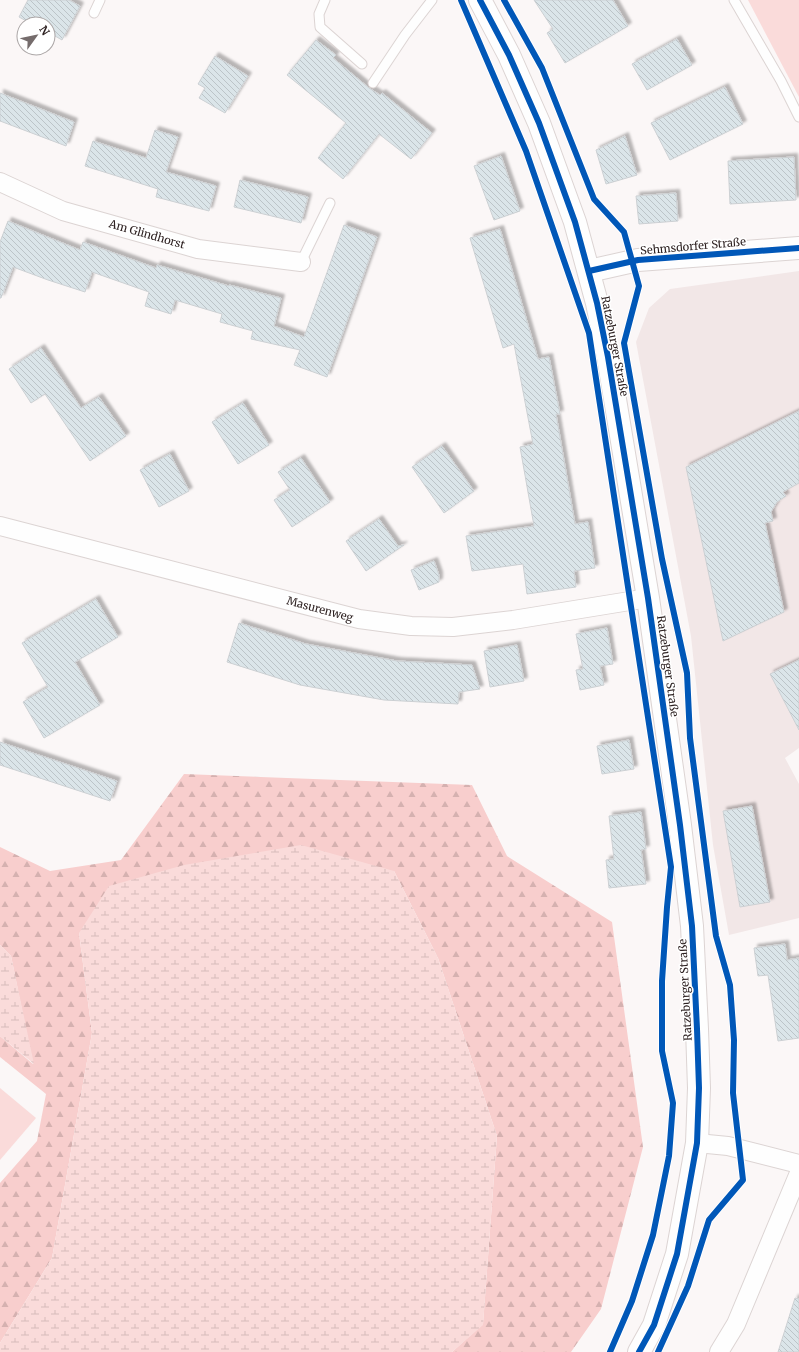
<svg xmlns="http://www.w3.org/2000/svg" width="799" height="1352" font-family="Merriweather,serif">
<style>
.built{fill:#f2e7e7}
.green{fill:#fadbda}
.forest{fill:url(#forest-firs)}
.wetland{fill:url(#wetland-marsh)}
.building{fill:url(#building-back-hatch);stroke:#ccd0d3;filter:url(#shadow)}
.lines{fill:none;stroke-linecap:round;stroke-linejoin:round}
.service-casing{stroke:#dcd4d3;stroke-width:11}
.minor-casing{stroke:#dcd4d3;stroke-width:20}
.secondary-casing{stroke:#dcd4d3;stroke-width:24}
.primary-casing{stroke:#dcd4d3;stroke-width:24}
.service{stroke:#fefefe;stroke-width:9}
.minor{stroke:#fefefe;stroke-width:18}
.secondary{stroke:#fefefe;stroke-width:22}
.primary{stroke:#fefefe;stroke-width:22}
.cycleway-casing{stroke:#fff;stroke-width:8}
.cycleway{stroke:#0057b8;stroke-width:6}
.labels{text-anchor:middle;stroke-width:3;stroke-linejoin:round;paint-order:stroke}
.street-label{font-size:11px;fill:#2d2121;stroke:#fff}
</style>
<defs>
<pattern id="forest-firs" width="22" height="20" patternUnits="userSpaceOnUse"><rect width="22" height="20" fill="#f8cecd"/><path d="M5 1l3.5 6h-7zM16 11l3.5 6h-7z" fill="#d5b1b0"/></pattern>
<pattern id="wetland-marsh" width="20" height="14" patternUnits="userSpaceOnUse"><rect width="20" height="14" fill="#fadbda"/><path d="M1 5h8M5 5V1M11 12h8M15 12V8" fill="none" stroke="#d7bcbb"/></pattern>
<pattern id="building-back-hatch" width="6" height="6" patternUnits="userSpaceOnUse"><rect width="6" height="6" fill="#dbe5e9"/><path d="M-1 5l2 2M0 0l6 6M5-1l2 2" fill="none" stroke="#bcc4c8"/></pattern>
<filter id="shadow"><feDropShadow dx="3.5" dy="-3.5" stdDeviation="1" flood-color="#0004"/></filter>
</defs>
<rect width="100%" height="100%" fill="#fbf7f7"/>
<polygon class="built" points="799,271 799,748 785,758 799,784 799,918 729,935 713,845 691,636 636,342 649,308 670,289"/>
<g class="green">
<polygon points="748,0 799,0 799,97"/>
<polygon points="0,1088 36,1118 0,1160"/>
</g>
<polygon class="forest" points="184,774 472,785 507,856 612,922 643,1147 601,1309 571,1352 452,1352 483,1324 497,1136 438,958 394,871 79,933 92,1033 52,1258 0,1343 0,1183 37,1141 46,1094 0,1057 0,1036 33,1064 11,956 0,945 0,847 50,871 121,860"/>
<g class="wetland">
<polygon points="301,845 394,871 438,958 497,1136 483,1325 452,1352 0,1352 0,1343 52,1258 92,1033 79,933 109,886 184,865"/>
<polygon points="0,945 11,956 34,1064 0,1036"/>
</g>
<g class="building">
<polygon points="28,0 69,0 80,6 62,40 48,32 48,24 32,24 19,17"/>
<polygon points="534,0 613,0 628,26 565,63 547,33 553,29"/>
<polygon points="677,39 692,65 647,90 632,64"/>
<polygon points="316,40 336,55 333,58 369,88 380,95 382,93 432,133 411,159 379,134 343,179 318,158 346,123 287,75"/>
<polygon points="215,56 248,76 225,113 199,98 205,88 198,84"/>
<polygon points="725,87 743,124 670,160 651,123"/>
<polygon points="0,93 74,122 66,146 0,121"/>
<polygon points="155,130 178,137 166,172 216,186 209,211 156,197 158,189 85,166 93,141 146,158"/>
<polygon points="625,136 637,175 606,184 596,150"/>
<polygon points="501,156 520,211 494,220 474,166"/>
<polygon points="794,157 796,200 730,204 728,161"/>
<polygon points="240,180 308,197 301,223 234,207"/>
<polygon points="676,193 678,221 639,224 636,196"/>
<polygon points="8,221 80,250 83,242 156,268 157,265 229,286 229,285 281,298 274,326 304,337 344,225 377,237 327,377 294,365 300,350 251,339 253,331 220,322 222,314 175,300 171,314 145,306 149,292 92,272 85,292 48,280 13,267 1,298 0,298 0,242"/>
<polygon points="500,229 538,359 549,357 560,414 556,414 575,524 588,522 595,568 574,571 576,587 527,594 523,564 472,571 466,536 534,526 520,447 533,444 514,344 503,348 470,238"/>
<polygon points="41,348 81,408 99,397 126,436 90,461 45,394 31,403 9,369"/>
<polygon points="243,403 269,445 238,464 212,422"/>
<polygon points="799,411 799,483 783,492 786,496 777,502 771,512 773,521 765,523 784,612 723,641 686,467"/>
<polygon points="442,446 474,491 444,513 412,467"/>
<polygon points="170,454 189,491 159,507 140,470"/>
<polygon points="301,458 330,502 292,527 274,500 290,490 278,472"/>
<polygon points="379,519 398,546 397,546 404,545 366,571 346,541"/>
<polygon points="434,561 439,575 439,582 419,590 411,570"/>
<polygon points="96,599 118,637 75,662 100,705 44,738 23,702 48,687 22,643"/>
<polygon points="239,623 306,644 397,661 472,665 480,689 459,692 458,704 384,700 300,685 227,662"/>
<polygon points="607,628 613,664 600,666 604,685 580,690 576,670 583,669 576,634"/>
<polygon points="517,645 524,681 490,687 484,651"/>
<polygon points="799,660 799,730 770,674"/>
<polygon points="629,740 634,769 602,774 597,746"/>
<polygon points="0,742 117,781 110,801 0,765"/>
<polygon points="752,806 770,902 740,907 723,811"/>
<polygon points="641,812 646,849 641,850 646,884 609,888 606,860 614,859 609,816"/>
<polygon points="785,944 787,960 799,958 799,1038 778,1041 768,975 758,976 754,948"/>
<polygon points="795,1298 799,1299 799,1352 778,1352"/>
</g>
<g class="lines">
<g class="service-casing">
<g id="service">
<polyline points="325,0 319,14 320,27 362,64"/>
<polyline points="734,0 781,81 799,117"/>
<polyline points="94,13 100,0"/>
<polyline points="373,83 405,35 432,0"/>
<polyline points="301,262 330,203"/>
</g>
</g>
<g class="minor-casing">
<g id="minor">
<polyline points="0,182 63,211 198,249 301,262"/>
<polyline points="0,526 359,619 411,626 453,627 513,620 648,598"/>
<polyline points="697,1143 728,1146 799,1164"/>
<polyline points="719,1352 736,1324 799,1173"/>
</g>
</g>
<g class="secondary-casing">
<polyline id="secondary" points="589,271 638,260 799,248"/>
</g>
<g class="primary-casing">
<polyline id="primary" points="480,0 509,55 539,123 575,222 597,303 608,357 648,598 680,825 692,926 697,1029 699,1088 697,1143 677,1254 654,1325 639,1352"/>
</g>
<use href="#service" class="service"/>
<use href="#minor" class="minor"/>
<use href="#secondary" class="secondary"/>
<use href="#primary" class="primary"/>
<g class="cycleway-casing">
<g id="cycleway">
<polyline points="461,0 526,151 589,333 671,867 667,907 662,981 662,1051 673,1103 669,1156 653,1235 632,1301 610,1352"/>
<polyline points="480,0 509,55 539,123 575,222 597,303 608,357 648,598 680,825 692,926 697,1029 699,1088 697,1143 677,1254 654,1325 639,1352"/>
<polyline points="504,0 542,68 594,199 624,232 639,286 624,343 662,559 687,673 690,738 716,936 730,985 734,1040 733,1093 743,1180 709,1220 688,1286 658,1352"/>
<polyline points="589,271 638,260 799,248"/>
</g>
</g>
<use href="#cycleway" class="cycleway"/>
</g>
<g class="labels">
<g class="street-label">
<text transform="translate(147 234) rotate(16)" y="4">Am Glindhorst</text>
<text transform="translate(693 246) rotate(-5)" y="4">Sehmsdorfer Straße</text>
<text transform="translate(615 346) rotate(79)" y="4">Ratzeburger Straße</text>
<text transform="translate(320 609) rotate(15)" y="4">Masurenweg</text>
<text transform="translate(668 666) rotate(82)" y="4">Ratzeburger Straße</text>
<text transform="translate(685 990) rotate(-93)" y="4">Ratzeburger Straße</text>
</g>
</g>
<g transform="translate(36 36) rotate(57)"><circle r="19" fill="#ffffff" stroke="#aba6a6"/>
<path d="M0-3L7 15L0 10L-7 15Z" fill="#756c6c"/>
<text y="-6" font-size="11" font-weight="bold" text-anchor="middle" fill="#2d2121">N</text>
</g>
</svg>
